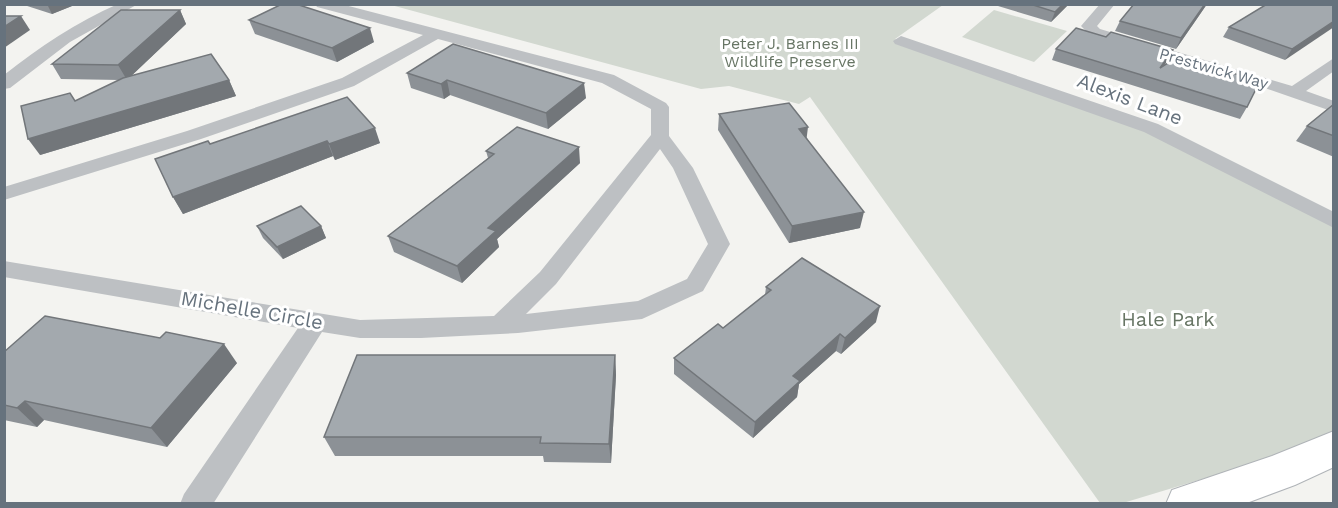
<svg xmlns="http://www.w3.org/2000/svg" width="1338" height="508" font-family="'Work Sans',sans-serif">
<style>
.green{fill:#d2d8d0}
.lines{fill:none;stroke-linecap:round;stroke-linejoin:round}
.secondary-casing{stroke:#b0b4b8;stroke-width:2}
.street{fill:#bdc0c3;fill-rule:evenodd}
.secondary{fill:#fff;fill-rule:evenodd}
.wall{fill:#8c9196}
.shaded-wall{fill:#72767a}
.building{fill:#a3a9ae;stroke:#72767a;stroke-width:1.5}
.labels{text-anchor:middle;stroke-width:6;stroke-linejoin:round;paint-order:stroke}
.far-park-label{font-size:16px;fill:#677564;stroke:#fff}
.far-street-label{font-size:16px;fill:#66727d;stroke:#fff}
.street-label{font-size:20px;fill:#66727d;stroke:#fff}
.park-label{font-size:20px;fill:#677564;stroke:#fff}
</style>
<rect width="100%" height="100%" fill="#f3f3f0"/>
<g class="green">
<polygon points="391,5 943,5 895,39 1116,115 1333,221 1333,431 1265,460 1123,503 1100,503 810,97 799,104 729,86 701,89"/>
<polygon points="994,10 1067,31 1034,62 962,37"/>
</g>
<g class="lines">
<g class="secondary-casing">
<polygon id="secondary" points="1334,431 1334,467 1295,485 1244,504 1166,504 1172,490 1272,456"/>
</g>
<g class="street">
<path d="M118,4H138L70,42L10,88L4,89V75C39,47 77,22 118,4Z"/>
<path d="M315,4H341L614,75L666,103L669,107V136L693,168L730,244L703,291L642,319L518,333L421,338H360L322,332L213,504H180L184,494L298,328L4,277V261L360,320L494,316L540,272L651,135V109L602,83L438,39L354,86L201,139L4,200V187L187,131L342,78L423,35L317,7ZM660,149L673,168L708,244L687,279L638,301L526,314L556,284Z"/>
<polygon points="1100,4 1115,4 1097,26 1100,29 1292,86 1334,58 1334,71 1306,91 1334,101 1334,112 1262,87 1090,35 1081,26"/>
<polygon points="901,36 1158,124 1334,212 1334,228 1144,132 895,44 893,41"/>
</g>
<use href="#secondary" class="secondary"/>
</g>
<g class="wall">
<polygon points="21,4 77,4 52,14"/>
<polygon points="999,4 1069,4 1051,22 998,6"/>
<polygon points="1207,4 1176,49 1115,31 1120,21"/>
<polygon points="1334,4 1285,60 1223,37 1229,27"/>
<polygon points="180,10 186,24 131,76 229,80 236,96 40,155 75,101 120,80 61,79 52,64"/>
<polygon points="249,20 374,42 337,62 255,34"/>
<polygon points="1056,49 1167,61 1164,65 1247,107 1240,119 1052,60"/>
<polygon points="407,73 586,98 548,129 450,95 444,99 411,88"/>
<polygon points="347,97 380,143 335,160 333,156 183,214 173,197"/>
<polygon points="1334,104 1334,157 1296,141 1307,126"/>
<polygon points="719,114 807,138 860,228 789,243 718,130"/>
<polygon points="486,151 580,163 497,239 499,247 462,283 394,252 388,236 488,158"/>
<polygon points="257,226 321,226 326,238 283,259 263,238"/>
<polygon points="766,287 876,322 841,354 836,351 799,384 797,397 753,438 674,374 674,358 723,328 765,295"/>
<polygon points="4,352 237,363 167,447 44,420 37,427 4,420"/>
<polygon points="615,355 616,375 611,463 544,462 543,456 335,456 324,437"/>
</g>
<g class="shaded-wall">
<polygon points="47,4 77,4 52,14"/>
<polygon points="1063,4 1069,4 1051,22 1055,12"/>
<polygon points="1205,4 1207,4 1176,49 1181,38"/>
<polygon points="180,10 186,24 127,80 118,65"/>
<polygon points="21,16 30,30 4,48 4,27"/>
<polygon points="1334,21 1334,27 1285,60 1292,49"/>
<polygon points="370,28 374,42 337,62 332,48"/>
<polygon points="1173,50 1167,61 1155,79 1160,68"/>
<polygon points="229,80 236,96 40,155 28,139"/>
<polygon points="447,80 450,95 444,99 441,84"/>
<polygon points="584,83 586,98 548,129 546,113"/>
<polygon points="808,127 806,143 799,129"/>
<polygon points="375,128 380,143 335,160 329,144"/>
<polygon points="327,141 333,156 183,214 173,197"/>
<polygon points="579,147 580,163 497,239 499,247 462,283 457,266 488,228"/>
<polygon points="864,212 860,228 789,243 792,226"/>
<polygon points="321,226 326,238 283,259 277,247"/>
<polygon points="880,306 876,322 841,354 845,338"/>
<polygon points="840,334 836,351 799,384 797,397 753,438 755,422 793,376"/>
<polygon points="224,344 237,363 167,447 151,428"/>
<polygon points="615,355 616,375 611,463 609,444"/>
<polygon points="25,401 44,420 37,427 17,408"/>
</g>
<g class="building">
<polygon points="282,4 296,4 370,28 332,48 249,20"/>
<polygon points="1030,4 1063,4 1055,12"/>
<polygon points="1134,4 1205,4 1181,38 1120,21"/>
<polygon points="1267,4 1334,4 1334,21 1292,49 1229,27"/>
<polygon points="121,10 180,10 118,65 52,64"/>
<polygon points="4,16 21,16 4,27"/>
<polygon points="1076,28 1106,37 1111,32 1173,50 1160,68 1177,57 1260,81 1247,107 1056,49"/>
<polygon points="453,44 584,83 546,113 447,80 441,84 407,73"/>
<polygon points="211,54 229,80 28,139 21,106 70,93 75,101 123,78"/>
<polygon points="347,97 375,128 329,144 327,141 173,197 155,159 208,141 210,144"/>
<polygon points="789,103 808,127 799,129 864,212 792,226 719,114"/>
<polygon points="1334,104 1334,136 1307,126"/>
<polygon points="517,127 579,147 488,228 496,231 457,266 388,236 494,154 486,151"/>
<polygon points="301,206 321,226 277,247 257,226"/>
<polygon points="802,258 880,306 845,338 840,334 793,376 800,381 755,422 674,358 718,324 723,328 771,290 766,287"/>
<polygon points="45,316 160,338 166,332 224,344 151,428 25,401 17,408 4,405 4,352"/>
<polygon points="357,355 615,355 609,444 540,443 541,437 324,437"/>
</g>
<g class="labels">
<g class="far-park-label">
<text x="790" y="49">Peter J. Barnes III<tspan x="790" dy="18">Wildlife Preserve</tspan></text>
</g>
<g class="far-street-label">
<text transform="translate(1214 68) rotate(16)" y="6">Prestwick Way</text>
</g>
<g class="street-label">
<text transform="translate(1130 99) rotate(21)" y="7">Alexis Lane</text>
<text transform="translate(252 310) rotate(10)" y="7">Michelle Circle</text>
</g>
<g class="park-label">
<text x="1168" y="326">Hale Park</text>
</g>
</g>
<rect width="1338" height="508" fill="none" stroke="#66727d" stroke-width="12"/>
</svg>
